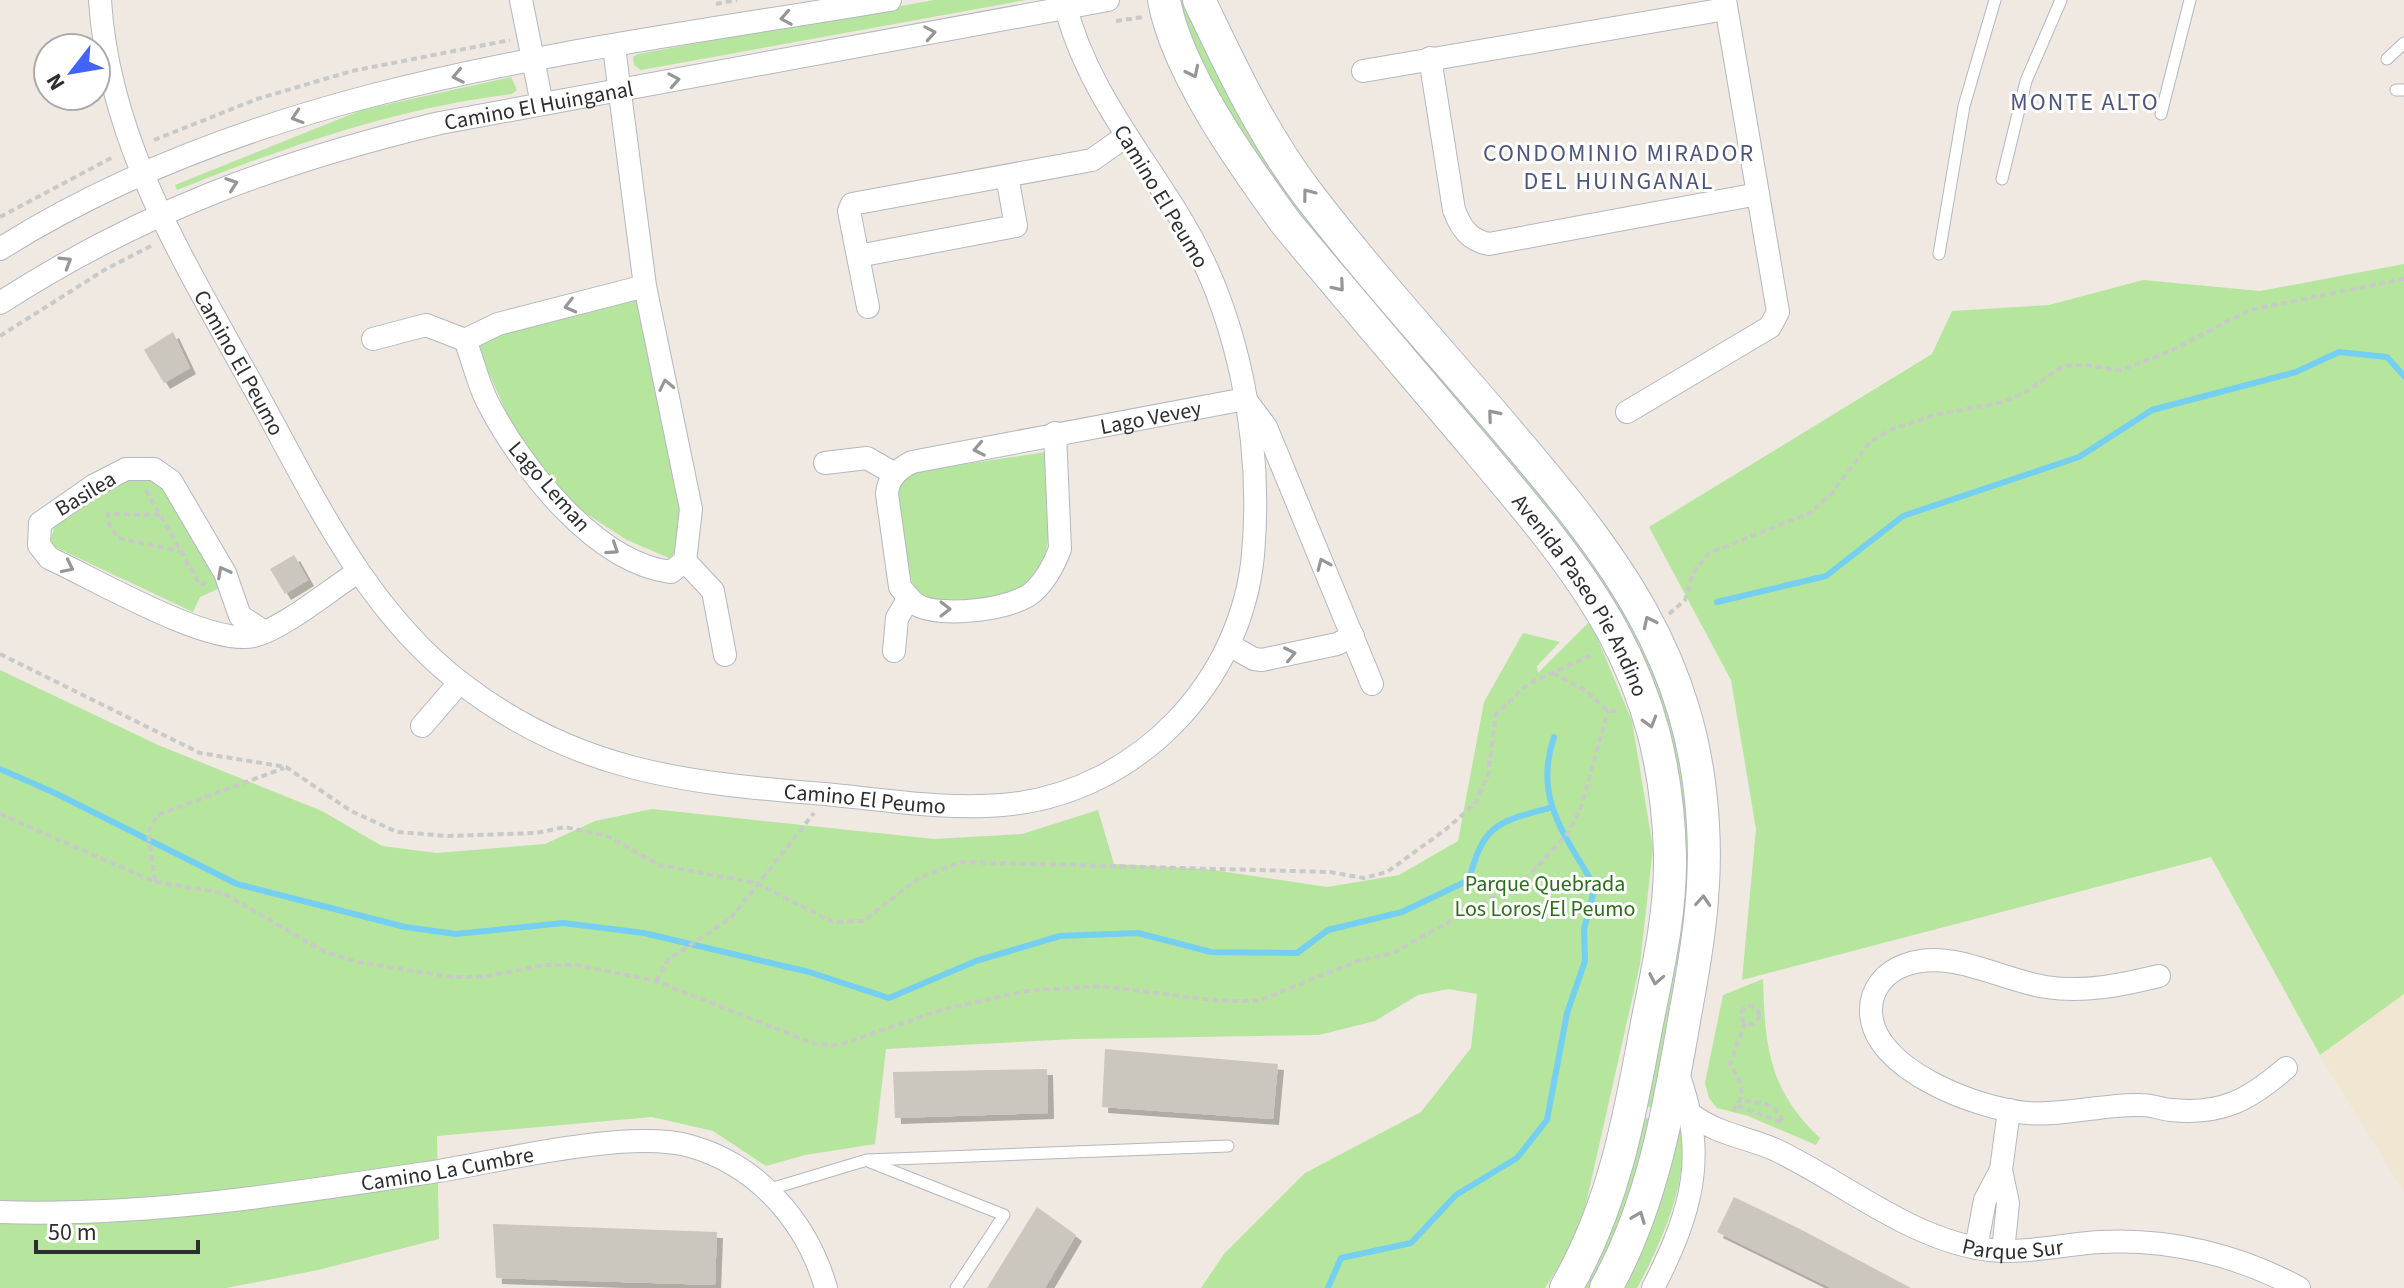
<svg xmlns="http://www.w3.org/2000/svg" width="2404" height="1288" font-family="'Source Sans 3',sans-serif">
<style>
.education{fill:#f0e6d1}
.green{fill:#b6e59e}
.lines{fill:none;stroke-linecap:round;stroke-linejoin:round}
.stream{stroke:#75cff0;stroke-width:6}
.building{fill:#cbc7bf;filter:url(#shadow)}
.lane-casing{stroke:#b4b7c1;stroke-width:13}
.street-casing{stroke:#b4b7c1;stroke-width:24}
.secondary-casing{stroke:#b4b7c1;stroke-width:34}
.path{stroke:#c9c9c9;stroke-width:4;stroke-dasharray:6 4;stroke-linecap:butt}
.lane{stroke:#fff;stroke-width:11}
.street{stroke:#fff;stroke-width:22}
.secondary{stroke:#fff;stroke-width:32}
.oneway{stroke:#969696}
.labels{text-anchor:middle;stroke-width:6;stroke-linejoin:round;paint-order:stroke}
.street-label{font-size:22px;fill:#2e2e2e;stroke:#fff}
.park-label{font-size:22px;fill:#2c6e1b;stroke:#fff}
.neighbourhood-label{font-size:24px;letter-spacing:2px;fill:#4d5680;stroke:#fff}
</style>
<defs>
<filter id="shadow"><feDropShadow dx="6" dy="6" stdDeviation="0" flood-color="#0004"/></filter>
</defs>
<rect width="100%" height="100%" fill="#efe9e1"/>
<polygon class="education" points="2404,994 2404,1192 2320,1055"/>
<g class="green">
<polygon points="934,0 1026,0 641,70 634,65 633,57 638,54"/>
<polygon points="1178,0 1184,0 1470,406 1621,596 1674,721 1692,816 1689,894 1652,1108 1642,1104 1655,1024 1653,687 1290,212 1201,67"/>
<path d="M511,77L517,90L512,94C396,108 285,147 177,190L175,185L362,110Z"/>
<polygon points="2404,264 2404,994 2320,1055 2211,857 1742,980 1756,829 1731,680 1649,527 1932,354 1952,311 2049,305 2143,280 2260,291"/>
<polygon points="639,297 692,541 669,558 627,540 576,507 522,448 476,344 501,332"/>
<path d="M1046,452C1049,521 1067,603 970,601C953,600 930,605 918,592C907,582 893,500 900,486C903,479 911,475 918,471Z"/>
<polygon points="124,478 154,479 169,488 222,587 200,597 193,612 53,546 51,539 55,524"/>
<polygon points="1590,621 1632,721 1653,848 1640,964 1585,1208 1566,1255 1545,1288 1201,1288 1224,1254 1305,1173 1421,1112 1471,1048 1477,994 1449,989 1418,995 1375,1021 1319,1035 1075,1039 886,1049 875,1144 805,1155 766,1166 713,1131 652,1117 437,1136 439,1239 318,1270 226,1288 0,1288 0,670 158,745 322,811 382,846 437,853 545,844 595,821 652,809 934,839 1022,834 1098,810 1114,864 1206,869 1327,887 1399,875 1458,841 1484,702 1523,633 1560,642 1537,666 1538,673"/>
<path d="M1763,979C1765,1046 1768,1089 1820,1138L1816,1145L1748,1116L1717,1108L1709,1098L1705,1083L1723,995Z"/>
<path d="M1678,1107C1696,1165 1665,1236 1637,1288H1621Z"/>
<polygon points="1640,1117 1651,1119 1647,1159 1592,1288 1579,1288"/>
</g>
<g class="lines">
<g class="stream">
<polyline points="1717,602 1826,576 1903,516 2079,457 2152,410 2296,372 2339,352 2387,357 2404,376"/>
<path d="M0,769L55,793L237,884L405,927L456,934L563,923L644,933L809,972L889,998L976,961L1060,936L1138,933L1211,952L1297,953L1328,930L1402,912L1469,880C1483,824 1498,822 1549,808"/>
<path d="M1328,1288L1341,1258L1411,1243L1456,1195L1517,1158L1547,1120L1567,1013L1585,961L1584,929L1595,887C1565,835 1533,798 1554,737"/>
</g>
</g>
<g class="building">
<polygon points="173,332 190,368 164,383 144,350"/>
<polygon points="294,555 308,580 285,594 270,569"/>
<polygon points="1105,1049 1278,1064 1273,1119 1102,1107"/>
<polygon points="1047,1069 1048,1113 895,1118 893,1072"/>
<polygon points="1734,1197 1800,1229 1911,1288 1831,1288 1717,1232"/>
<polygon points="1037,1207 1076,1235 1045,1288 987,1288"/>
<polygon points="493,1224 717,1232 715,1285 496,1278"/>
</g>
<g class="lines">
<g class="lane-casing">
<g id="lane">
<polyline points="2387,59 2404,43"/>
<polyline points="2396,90 2404,90"/>
<polyline points="2161,114 2190,0"/>
<polyline points="2002,179 2026,81 2061,0"/>
<polyline points="1939,254 1964,106 1995,0"/>
<polyline points="870,1162 1004,1215 956,1288"/>
<polyline points="767,1190 867,1160 1228,1146"/>
</g>
</g>
<g class="street-casing">
<g id="street">
<path id="s1" d="M100,0C109,148 191,272 260,399C316,501 367,611 461,683C576,772 686,783 825,794C886,800 950,811 1012,804C1139,789 1241,682 1253,555C1263,441 1239,313 1179,216C1136,146 1083,82 1064,0"/>
<polyline points="521,0 542,104"/>
<path d="M614,47L645,286L691,509L685,561L671,572C595,563 521,467 488,403C478,384 473,360 465,340L498,324L645,286"/>
<path d="M1430,58L1454,210C1461,228 1469,240 1489,244L1758,194"/>
<polyline points="1363,71 1726,9"/>
<path d="M0,249C265,82 587,51 890,0"/>
<polyline points="858,256 1016,226 1007,176"/>
<path id="s2" d="M0,303C141,212 277,162 440,123L1108,0"/>
<polyline points="868,307 849,211 852,204 1092,160 1126,136"/>
<polyline points="373,339 426,325 465,340"/>
<polyline points="1627,412 1770,327 1778,312 1725,0"/>
<path id="s3" d="M1055,433L1060,549C1054,565 1046,580 1033,592C1013,610 940,618 917,605C910,600 905,593 900,587L887,494C888,478 898,469 912,462L1245,399L1266,427L1372,684"/>
<polyline points="825,463 867,458 895,474"/>
<polyline points="685,561 713,591 725,655"/>
<path d="M265,632L240,616L225,573L171,481L154,469H126L93,486L40,523L39,545L49,558C93,578 210,647 254,636C286,627 329,590 358,572"/>
<polyline points="1229,645 1254,659 1262,660 1337,644 1353,636"/>
<polyline points="894,651 897,618 909,598"/>
<polyline points="422,726 460,682"/>
<path d="M2159,976C2121,985 2085,993 2046,987C2000,980 1951,948 1905,965C1885,972 1871,989 1871,1010C1870,1069 1978,1109 2027,1113C2065,1116 2103,1104 2141,1105C2152,1105 2161,1109 2171,1110C2222,1115 2249,1100 2286,1068"/>
<path id="s4" d="M1692,1115C1719,1135 1747,1137 1776,1150C1845,1183 1912,1241 1990,1250C2027,1254 2063,1244 2100,1242C2168,1238 2239,1255 2299,1288"/>
<path id="s5" d="M0,1212C146,1217 295,1193 439,1171C504,1160 630,1129 690,1146C758,1165 807,1222 826,1288"/>
<polyline points="1976,1248 1985,1200 2001,1170"/>
<polyline points="2003,1251 2008,1203 2001,1170 2009,1110"/>
<path d="M1653,1288C1693,1210 1709,1152 1676,1069"/>
</g>
</g>
<g class="secondary-casing">
<g id="secondary">
<path id="s6" d="M1164,0C1177,72 1243,164 1286,223C1345,294 1406,365 1466,436C1582,573 1665,665 1670,855C1671,912 1658,968 1647,1023C1630,1116 1614,1205 1566,1288"/>
<path d="M1199,0C1232,69 1263,136 1310,197C1373,279 1443,355 1509,433C1613,555 1694,657 1703,825C1707,890 1697,951 1685,1015C1669,1109 1653,1203 1606,1288"/>
</g>
</g>
<g class="path">
<polyline points="716,4 737,0"/>
<polyline points="1116,21 1143,17"/>
<polyline points="154,140 257,99 352,71 510,40"/>
<polyline points="0,217 113,157"/>
<polyline points="0,336 106,269 153,245"/>
<polyline points="146,490 200,585 205,583 207,586"/>
<polyline points="160,515 108,514 107,521 118,538 179,551"/>
<polyline points="1669,614 1685,600 1693,573 1709,553 1810,513 1832,493 1870,442 1892,429 1935,415 2003,402 2024,393 2063,366 2085,365 2121,370 2173,350 2249,310 2404,279"/>
<polyline points="0,654 200,753 286,767 351,811 397,832 448,836 536,833 565,827 607,836 659,865 756,883 833,922 863,921 919,878 961,862 1330,872 1364,878 1387,872 1445,830 1475,804 1488,775 1496,714 1528,684 1594,654"/>
<polyline points="1553,673 1585,690 1608,711 1619,711"/>
<polyline points="0,814 155,882 223,893 323,951 357,962 452,977 482,977 545,965 577,965 656,981 815,1044 839,1045 944,1009 1026,991 1102,986 1221,1001 1258,1001 1357,961 1393,953 1526,879 1568,833 1580,810 1608,711"/>
<polyline points="155,881 148,833 157,815 284,768"/>
<polyline points="656,981 668,960 731,918 814,813"/>
<circle cx="1750" cy="1015" r="9"/>
<path d="M1738,1106L1783,1123C1776,1100 1759,1104 1740,1100"/>
<path d="M1733,1111C1747,1094 1742,1081 1730,1065L1745,1022"/>
</g>
<use href="#lane" class="lane"/>
<use href="#street" class="street"/>
<use href="#secondary" class="secondary"/>
</g>
<defs><path id="oneway-chevron" d="M-2-3.5L2.5 0L-2 3.5" fill="none" stroke-width="1.6" stroke-linecap="round" stroke-linejoin="round" transform="scale(2)"/></defs>
<g class="oneway">
<use href="#oneway-chevron" transform="translate(786 18) rotate(170)"/>
<use href="#oneway-chevron" transform="translate(930 33) rotate(-10)"/>
<use href="#oneway-chevron" transform="translate(1193 72) rotate(64)"/>
<use href="#oneway-chevron" transform="translate(458 76) rotate(169)"/>
<use href="#oneway-chevron" transform="translate(674 80) rotate(-10)"/>
<use href="#oneway-chevron" transform="translate(297 117) rotate(162)"/>
<use href="#oneway-chevron" transform="translate(232 184) rotate(-19)"/>
<use href="#oneway-chevron" transform="translate(1308 194) rotate(-127)"/>
<use href="#oneway-chevron" transform="translate(66 262) rotate(-31)"/>
<use href="#oneway-chevron" transform="translate(1339 286) rotate(50)"/>
<use href="#oneway-chevron" transform="translate(570 306) rotate(166)"/>
<use href="#oneway-chevron" transform="translate(666 385) rotate(-102)"/>
<use href="#oneway-chevron" transform="translate(1493 415) rotate(-130)"/>
<use href="#oneway-chevron" transform="translate(979 449) rotate(169)"/>
<use href="#oneway-chevron" transform="translate(613 549) rotate(34)"/>
<use href="#oneway-chevron" transform="translate(1323 564) rotate(-113)"/>
<use href="#oneway-chevron" transform="translate(68 567) rotate(26)"/>
<use href="#oneway-chevron" transform="translate(223 572) rotate(-118)"/>
<use href="#oneway-chevron" transform="translate(945 609)"/>
<use href="#oneway-chevron" transform="translate(1649 622) rotate(-116)"/>
<use href="#oneway-chevron" transform="translate(1290 654) rotate(-12)"/>
<use href="#oneway-chevron" transform="translate(1650 722) rotate(74)"/>
<use href="#oneway-chevron" transform="translate(1703 901) rotate(-86)"/>
<use href="#oneway-chevron" transform="translate(1656 979) rotate(101)"/>
<use href="#oneway-chevron" transform="translate(1639 1217) rotate(-69)"/>
</g>
<g class="labels">
<g class="street-label">
<text dy="8" stroke="none"><textPath href="#s2" startOffset="578">Camino El Huinganal</textPath></text>
<text transform="translate(1162 196) rotate(59)" y="8">Camino El Peumo</text>
<text dy="8" stroke="none"><textPath href="#s1" startOffset="392">Camino El Peumo</textPath></text>
<text dy="8" stroke="none"><textPath href="#s3" startOffset="692">Lago Vevey</textPath></text>
<text transform="translate(550 486) rotate(49)" y="8">Lago Leman</text>
<text transform="translate(85 493) rotate(-31)" y="8">Basilea</text>
<text dy="8" stroke="none"><textPath href="#s6" startOffset="732">Avenida Paseo Pie Andino</textPath></text>
<text dy="8" stroke="none"><textPath href="#s1" startOffset="1212">Camino El Peumo</textPath></text>
<text dy="8" stroke="none"><textPath href="#s5" startOffset="450">Camino La Cumbre</textPath></text>
<text dy="8" stroke="none"><textPath href="#s4" startOffset="352">Parque Sur</textPath></text>
</g>
<g class="park-label">
<text x="1545" y="891">Parque Quebrada<tspan x="1545" dy="25">Los Loros/El Peumo</tspan></text>
</g>
<g class="neighbourhood-label">
<text x="2085" y="110">MONTE ALTO</text>
<text x="1619" y="161">CONDOMINIO MIRADOR<tspan x="1619" dy="28">DEL HUINGANAL</tspan></text>
</g>
</g>
<g transform="translate(72 72) rotate(239)"><circle r="38" fill="#ffffff" stroke="#ababab" stroke-width="2"/>
<path d="M0-6L14 30L0 20L-14 30Z" fill="#4264fb"/>
<text y="-12" font-size="22" font-weight="bold" text-anchor="middle" fill="#2e2e2e">N</text>
</g>
<path d="M36 1240v12h162v-12" fill="none" stroke="#2e2e2e" stroke-width="4"/>
<text x="48" y="1240" font-size="24" fill="#2e2e2e" stroke="#ffffff" stroke-width="6" paint-order="stroke">50 m</text>
</svg>
